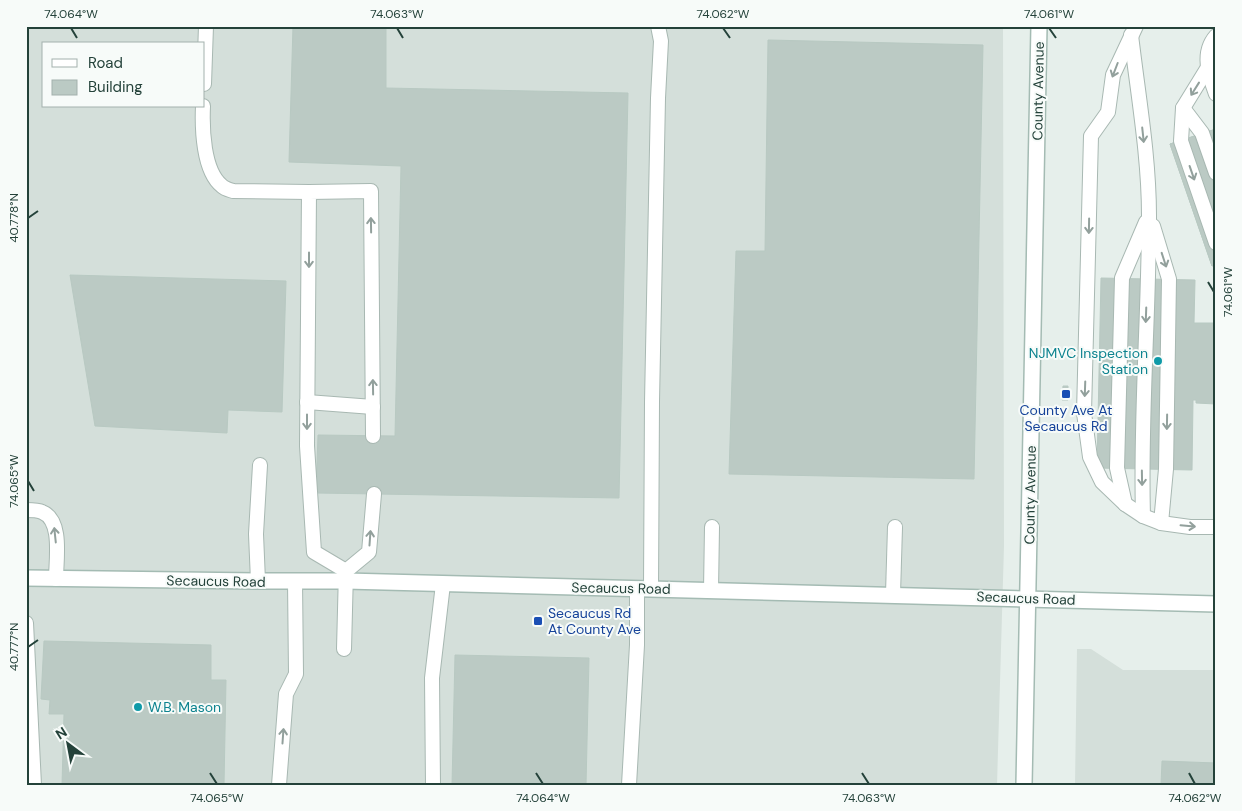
<svg xmlns="http://www.w3.org/2000/svg" width="1242" height="811" font-family="'DM Sans',sans-serif">
<style>
.built{fill:#d4dfda;fill-rule:evenodd}
.building{fill:#bbcac4;stroke:#b8c9c2}
.lines{fill:none;stroke-linecap:round;stroke-linejoin:round}
.service-casing{stroke:#a8b8b2;stroke-width:16}
.secondary-casing{stroke:#a4bbb3;stroke-width:18}
.service{stroke:#fff;stroke-width:14}
.secondary{stroke:#fff;stroke-width:15}
.oneway{stroke:#92a09c}
.ticks{fill:none;stroke:#24423a;stroke-width:2}
.culture-dot{fill:#0f9aa8;stroke:#f7fbf9;stroke-width:2}
.transit-dot{fill:#1a4fb4;stroke:#f7fbf9;stroke-width:2}
.labels{text-anchor:middle;stroke-width:4;stroke-linejoin:round;paint-order:stroke}
.street-label{font-size:14px;fill:#24423a;stroke:#f7fbf9}
.culture-label{font-size:14px;fill:#0d838f;stroke:#f7fbf9;text-anchor:end}
.transit-label{font-size:14px;fill:#164399;stroke:#f7fbf9}
.neatline{fill:none;stroke:#24423a;stroke-width:2}
.ticks-label{font-size:12px;text-anchor:middle;fill:#24423a}
</style>
<rect width="100%" height="100%" fill="#e6efeb"/>
<g class="built">
<path d="M26,26H1003L1004,546L997,785H26ZM44,44H204V106H44Z"/>
<polygon points="1077,649 1091,649 1123,670 1216,670 1216,785 1075,785"/>
</g>
<g class="building">
<polygon points="293,26 386,26 386,88 628,93 619,498 316,493 318,435 395,436 401,166 289,162"/>
<polygon points="768,40 983,45 974,479 729,474 736,251 765,251"/>
<polygon points="1216,129 1216,264 1212,266 1170,144"/>
<polygon points="1216,129 1216,264 1212,266 1170,144"/>
<polygon points="70,275 286,281 282,412 228,410 227,433 95,426"/>
<polygon points="1101,278 1195,280 1194,323 1216,323 1216,404 1196,403 1196,400 1193,400 1192,470 1097,468"/>
<polygon points="1063,386 1068,386 1068,400 1062,400"/>
<polygon points="44,641 211,645 211,680 226,680 224,785 62,785 64,714 49,714 50,700 41,699"/>
<polygon points="455,655 589,658 586,785 452,785"/>
<polygon points="1162,761 1216,763 1216,785 1161,785"/>
</g>
<g class="lines">
<g class="service-casing">
<g id="service">
<polyline points="1136,26 1113,75 1108,112 1091,136 1084,413 1090,457 1102,482 1125,504 1143,516 1161,523 1190,527 1216,527"/>
<path d="M1131,35C1138,95 1149,156 1149,216C1149,316 1140,416 1143,516"/>
<path d="M1216,36C1201,53 1209,75 1216,94"/>
<polyline points="1207,69 1183,108 1181,141 1216,243"/>
<polyline points="204,84 206,26"/>
<path d="M203,106C202,128 203,171 222,186C225,189 230,190 233,191L309,192"/>
<polyline points="1183,108 1202,133 1216,173"/>
<polyline points="1153,226 1169,279 1166,469 1161,523"/>
<polyline points="307,402 373,407"/>
<polyline points="1125,504 1117,468 1122,278 1146,222"/>
<path d="M26,510C31,510 38,510 42,512C63,520 56,560 56,579"/>
<polyline points="346,571 314,552 307,446 309,192 371,191 373,436"/>
<polyline points="346,571 369,552 374,494"/>
<polyline points="258,581 256,534 260,465"/>
<polyline points="651,589 652,402 658,98 661,41 658,26"/>
<polyline points="711,590 712,527"/>
<polyline points="893,594 895,527"/>
<polyline points="26,623 34,785"/>
<polyline points="344,649 346,571"/>
<polyline points="279,785 286,694 296,674 295,581"/>
<polyline points="433,785 432,678 443,584"/>
<polyline points="629,785 637,645 637,589"/>
</g>
</g>
<g class="secondary-casing">
<g id="secondary">
<polyline points="26,578 258,581 346,581 1216,604"/>
<polyline points="1024,785 1039,26"/>
</g>
</g>
<use href="#service" class="service"/>
<use href="#secondary" class="secondary"/>
</g>
<defs><path id="oneway-shaft" d="M-6 0H5M1.5-3L5.5 0L1.5 3" fill="none" stroke-width="1.6" stroke-linecap="round" stroke-linejoin="round" transform="scale(1.25)"/></defs>
<g class="oneway">
<use href="#oneway-shaft" transform="translate(1115 70) rotate(111)"/>
<use href="#oneway-shaft" transform="translate(1195 89) rotate(122)"/>
<use href="#oneway-shaft" transform="translate(1143 135) rotate(84)"/>
<use href="#oneway-shaft" transform="translate(1192 173) rotate(71)"/>
<use href="#oneway-shaft" transform="translate(371 225) rotate(-91)"/>
<use href="#oneway-shaft" transform="translate(1089 226) rotate(91)"/>
<use href="#oneway-shaft" transform="translate(309 260) rotate(90)"/>
<use href="#oneway-shaft" transform="translate(1164 260) rotate(72)"/>
<use href="#oneway-shaft" transform="translate(1146 315) rotate(92)"/>
<use href="#oneway-shaft" transform="translate(373 387) rotate(-91)"/>
<use href="#oneway-shaft" transform="translate(1085 389) rotate(92)"/>
<use href="#oneway-shaft" transform="translate(307 422) rotate(90)"/>
<use href="#oneway-shaft" transform="translate(1167 422) rotate(91)"/>
<use href="#oneway-shaft" transform="translate(1142 478) rotate(89)"/>
<use href="#oneway-shaft" transform="translate(1188 526) rotate(5)"/>
<use href="#oneway-shaft" transform="translate(55 535) rotate(-96)"/>
<use href="#oneway-shaft" transform="translate(370 538) rotate(-86)"/>
<use href="#oneway-shaft" transform="translate(283 736) rotate(-86)"/>
</g>
<path class="ticks" d="M71,28L77,38M397,28L403,38M723,28L730,38M1049,28L1056,38M28,218L38,211M1208,282L1214,292M28,481L34,491M28,647L38,640M210,773L217,784M536,773L543,784M862,773L869,784M1189,773L1195,784"/>
<g class="culture-dot">
<circle cx="1158" cy="361" r="5"/>
<circle cx="138" cy="707" r="5"/>
</g>
<g class="transit-dot">
<rect x="1061" y="389" width="10" height="10" rx="2.5"/>
<rect x="533" y="616" width="10" height="10" rx="2.5"/>
</g>
<g class="labels">
<g class="street-label">
<text transform="translate(1038 91) rotate(-89)" y="5">County Avenue</text>
<text transform="translate(1030 495) rotate(-89)" y="5">County Avenue</text>
<text transform="translate(216 581) rotate(1)" y="5">Secaucus Road</text>
<text transform="translate(621 588) rotate(1)" y="5">Secaucus Road</text>
<text transform="translate(1026 598) rotate(2)" y="5">Secaucus Road</text>
</g>
<g class="culture-label">
<text x="1148" y="358">NJMVC Inspection<tspan x="1148" dy="16">Station</tspan></text>
<text x="148" y="712" text-anchor="start">W.B. Mason</text>
</g>
<g class="transit-label">
<text x="1066" y="415">County Ave At<tspan x="1066" dy="16">Secaucus Rd</tspan></text>
<text x="548" y="618" text-anchor="start">Secaucus Rd<tspan x="548" dy="16">At County Ave</tspan></text>
</g>
</g>
<rect width="1242" height="811" fill="none" stroke="#f7fbf9" stroke-width="55"/>
<rect x="42" y="42" width="162" height="65" fill="#f7fbf9" stroke="#a3b1ad"/>
<rect x="52" y="59" width="25" height="8" fill="#ffffff" stroke="#a3b1ad"/>
<text x="88" y="68" font-size="15" fill="#24423a">Road</text>
<rect x="52" y="80" width="25" height="15" fill="#bbcac4" stroke="#a3b1ad"/>
<text x="88" y="92" font-size="15" fill="#24423a">Building</text>
<g transform="translate(68 744) rotate(328)" stroke="#f7fbf9" stroke-width="4" paint-order="stroke">
<path d="M0-4L9 19L0 12L-9 19Z" fill="#24423a"/>
<text y="-8" font-size="14" font-weight="bold" text-anchor="middle" fill="#24423a">N</text>
</g>
<rect x="28" y="28" width="1186" height="756" class="neatline"/>
<g class="ticks-label">
<text x="71" y="18">74.064°W</text>
<text x="397" y="18">74.063°W</text>
<text x="723" y="18">74.062°W</text>
<text x="1049" y="18">74.061°W</text>
<text transform="translate(14 218) rotate(-90)" y="4">40.778°N</text>
<text transform="translate(1228 292) rotate(-90)" y="4">74.061°W</text>
<text transform="translate(14 481) rotate(-90)" y="4">74.065°W</text>
<text transform="translate(14 647) rotate(-90)" y="4">40.777°N</text>
<text x="217" y="802">74.065°W</text>
<text x="543" y="802">74.064°W</text>
<text x="869" y="802">74.063°W</text>
<text x="1195" y="802">74.062°W</text>
</g>
</svg>
